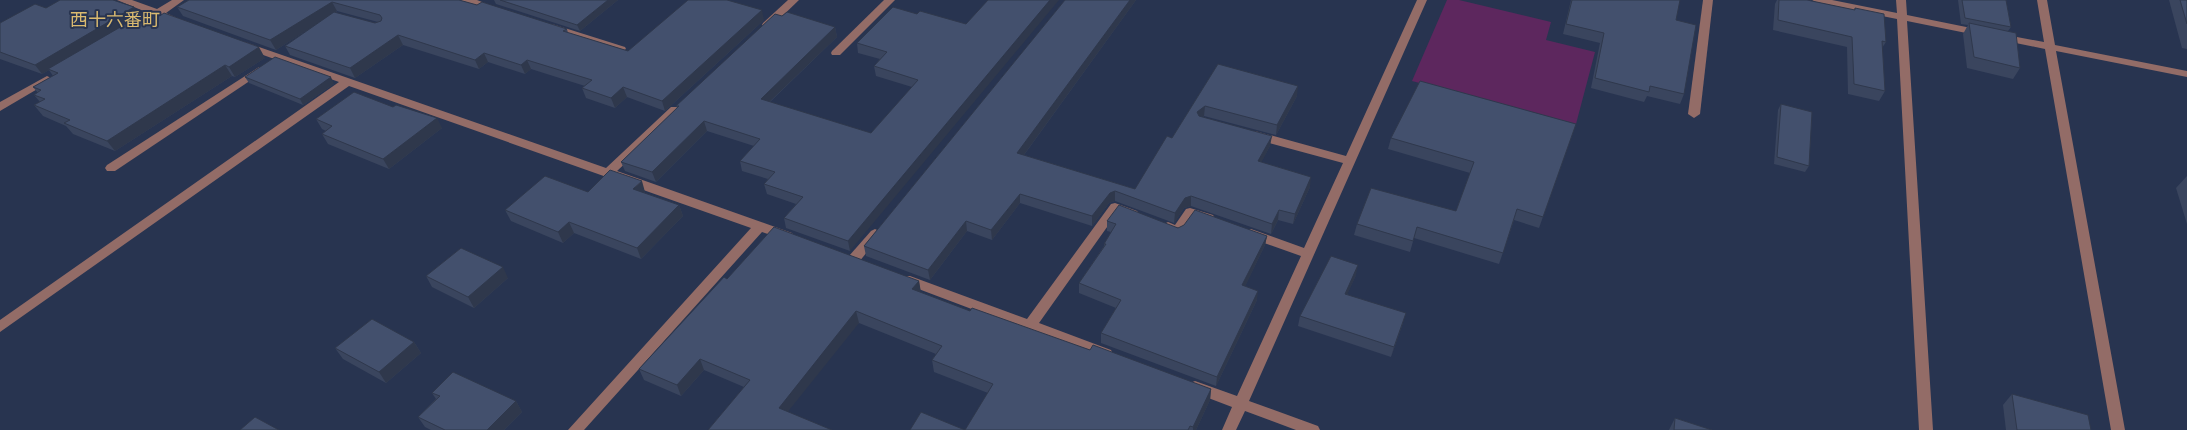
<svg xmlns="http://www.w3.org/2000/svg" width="2187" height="430" font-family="Lato,'Noto Sans JP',sans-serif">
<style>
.green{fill:#5d275e}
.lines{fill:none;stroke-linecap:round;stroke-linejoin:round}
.minor{fill:#936c67;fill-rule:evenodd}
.wall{fill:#3a455e;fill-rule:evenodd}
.shaded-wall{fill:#2f384c}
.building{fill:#43506d;stroke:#2f384c}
.labels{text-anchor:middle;stroke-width:4;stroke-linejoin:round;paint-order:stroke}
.quarter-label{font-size:18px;fill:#daba70;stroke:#283450}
</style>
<rect width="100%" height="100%" fill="#283450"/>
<polygon class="green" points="1447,0 1459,0 1551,22 1546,40 1595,52 1576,124 1412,81"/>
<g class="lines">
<g class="minor">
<polygon points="117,0 132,0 157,9 172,0 184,0 166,13 182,20 177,23 159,17 151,17 151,14"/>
<polygon points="461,0 477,0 500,9 495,12 462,2"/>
<polygon points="788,0 799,0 771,27 763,27 762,25 763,23"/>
<polygon points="884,0 895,0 840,55 832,55 831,53 832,51"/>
<polygon points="1417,0 1427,0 1249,401 1318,426 1320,430 1296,430 1245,411 1236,430 1222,430 1232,407 1190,391 1188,387 1190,383 1195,381 1237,396 1301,256 1247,237 1245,234 1247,231 1251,229 1304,248 1343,163 1251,138 1249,135 1255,131 1346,156"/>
<polygon points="1703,0 1713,0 1700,114 1694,118 1688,114"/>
<polygon points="1812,0 1832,0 1897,13 1896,0 1906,0 1907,15 1981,30 1986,33 1981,36 1907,21 1933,430 1919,430 1897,19 1817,3"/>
<polygon points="2037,0 2047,0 2055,45 2187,71 2187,77 2056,51 2125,430 2111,430 2045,49 2001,40 1996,37 2001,34 2044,42"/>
<polygon points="552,24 625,47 626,49 621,52 617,51 548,29 547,27"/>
<polygon points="245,42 606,168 671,107 679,107 681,110 679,113 617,171 792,233 794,236 792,239 788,241 762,232 584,430 568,430 751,228 349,86 0,332 0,320 339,82 241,47 240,45"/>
<polygon points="259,67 265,70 263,72 115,171 107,171 105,168 107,165"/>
<polygon points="47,76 53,79 51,81 0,111 0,102"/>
<polygon points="1115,203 1137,211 1139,214 1133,218 1117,213 1039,323 1111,350 1113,354 1111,358 1106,359 1101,358 900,282 898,279 900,276 910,276 1027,319 1111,204"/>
<path d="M1190,208L1213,215L1215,218L1209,222L1193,217L1182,234C1176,236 1165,233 1162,227L1164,224L1168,222L1175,225L1186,209Z"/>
<polygon points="875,229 879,231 881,234 879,237 859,262 849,262 848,259 849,256 871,231"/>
</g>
</g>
<g class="wall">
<path d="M189,0H459L477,5L567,29L568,33L628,51L764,20L665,111L627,97L615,108L586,98L582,88L585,86L531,69L525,74L488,62L479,69L403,45L355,78L290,55L285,46L318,23L276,50L183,16L177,7ZM337,11L378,22L375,23L335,13Z"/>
<polygon points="494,0 618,0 580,31 496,4"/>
<polygon points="1065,0 1136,0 1024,155 1135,189 1172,138 1218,64 1297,96 1276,135 1204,116 1203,117 1270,146 1261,162 1310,187 1293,224 1278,220 1271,234 1191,206 1184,208 1174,223 1115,201 1109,203 1092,226 1020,203 992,240 967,231 930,280 866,256 864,246"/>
<polygon points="1571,0 1680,0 1676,20 1684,94 1680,104 1647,96 1644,102 1591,88 1600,43 1563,34"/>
<polygon points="1777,0 1807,0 1854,10 1855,8 1886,42 1882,48 1885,91 1879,101 1848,94 1847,47 1773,30 1775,4"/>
<polygon points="1958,0 2006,0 2011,27 2008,31 2020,68 2013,79 1967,68 1963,34 1968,25 1961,24"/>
<polygon points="2169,0 2187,0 2187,49 2182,48"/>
<polygon points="46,8 140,15 265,58 235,77 232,76 115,151 73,134 66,126 43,116 34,105 40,102 34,95 38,93 33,87 53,76 49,70 42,74 0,59 0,23"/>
<polygon points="917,14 966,24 850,251 786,228 784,218 796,204 767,194 764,184 768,179 742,171 740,161 754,146 707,131 656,182 625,171 621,162 677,108 676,106 782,16 835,27 837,37 770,102 871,133 912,87 876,76 874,66 880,59 858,53 857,43"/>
<polygon points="245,77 334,84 303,105 249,83"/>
<polygon points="1781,104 1809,166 1805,172 1774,164 1778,110"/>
<polygon points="316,119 442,128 389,169 328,144 322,134 326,131 322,129"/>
<polygon points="1576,124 1539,228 1514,220 1499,264 1414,238 1410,252 1354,235 1357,224 1456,211 1470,173 1388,149 1391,138"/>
<polygon points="2187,176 2187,224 2176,188"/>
<polygon points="588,192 645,192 645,193 679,205 683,216 641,259 574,233 563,243 511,221 505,210"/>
<polygon points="1107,221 1267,236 1265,245 1245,286 1257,300 1216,386 1101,343 1101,333 1116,308 1079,293 1079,283 1104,246 1104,244 1111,232 1107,231"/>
<polygon points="1356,275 1347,294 1403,323 1391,357 1298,326 1300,316"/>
<polygon points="426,276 508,278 474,308 432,287"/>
<polygon points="727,279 919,281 920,292 970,311 1211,389 1210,400 1196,430 910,430 965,430 988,393 934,372 932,360 936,354 859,323 708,430 744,387 704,370 681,396 644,380 639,369"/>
<polygon points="414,342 421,353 386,383 343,359 335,348"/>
<polygon points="432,393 516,401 522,412 504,430 431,430 425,427 418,417 436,399"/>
<polygon points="2012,394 2091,430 2006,430 2003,405"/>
<polygon points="1675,418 1712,430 1669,430"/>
</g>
<g class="shaded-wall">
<polygon points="608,0 618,0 580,31 577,25"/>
<polygon points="1050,0 1059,0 850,251 848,241"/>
<polygon points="1130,0 1136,0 1018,163 1017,153"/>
<polygon points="332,2 337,11 276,50 270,40"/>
<polygon points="134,7 140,16 48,69 49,70 42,74 35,65"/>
<polygon points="762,10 764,20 665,111 662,101"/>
<polygon points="835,27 837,37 763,108 761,99"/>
<polygon points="398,35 403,45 355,78 350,68"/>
<polygon points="259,47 265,58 235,77 229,67"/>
<polygon points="484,53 488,62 479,69 475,60"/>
<polygon points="527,60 531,69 525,74 521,65"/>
<polygon points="225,65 232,76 115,151 107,141"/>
<polygon points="331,77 334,84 303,105 300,99"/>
<polygon points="1298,86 1297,96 1276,135 1277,125"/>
<polygon points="623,87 627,97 615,108 611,98"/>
<polygon points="1205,106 1204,116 1196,122 1197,112"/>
<polygon points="437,118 442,128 389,169 383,159"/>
<polygon points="704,121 707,131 656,182 652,172"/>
<polygon points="1272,136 1270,146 1257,171 1258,161"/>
<polygon points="1311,177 1310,187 1293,224 1295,214"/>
<polygon points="642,181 645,192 637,200 633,189"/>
<polygon points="1115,191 1115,201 1109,203 1092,226 1092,216 1110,193"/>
<polygon points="1020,194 1020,203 992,240 991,230"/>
<polygon points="1191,196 1191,206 1184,208 1174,223 1175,213 1185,198"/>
<polygon points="679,205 683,216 641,259 637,248"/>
<polygon points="1279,210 1278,220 1271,234 1272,224"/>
<polygon points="966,221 967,231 930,280 928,270"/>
<polygon points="569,222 574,233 563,243 558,232"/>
<polygon points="1267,236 1265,245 1241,295 1242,285"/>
<polygon points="1358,265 1356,275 1343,304 1345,294"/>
<polygon points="503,267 508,278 474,308 468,297"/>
<polygon points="919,281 921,292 914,300 912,289"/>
<polygon points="1258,291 1257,300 1216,386 1217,377"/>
<polygon points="856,311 859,323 782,419 779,408"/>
<polygon points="1406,313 1403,323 1391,357 1394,347"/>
<polygon points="414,342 421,353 386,383 379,372"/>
<polygon points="700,359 704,370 681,396 677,385"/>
<polygon points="1211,389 1210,400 1196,430 1193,430 1193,427"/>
<polygon points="516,401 522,412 504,430 487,430"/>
</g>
<g class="building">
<polygon points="60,0 113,0 134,7 35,65 0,52 0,23 35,4 46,8"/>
<polygon points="189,0 459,0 477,5 482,2 567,29 563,31 628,51 688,0 727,0 762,10 662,101 623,87 611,98 582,88 592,80 527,60 521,65 484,53 475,60 398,35 350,68 285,46 334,12 375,23 381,21 382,18 380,15 332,2 270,40 177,7"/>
<polygon points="500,0 608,0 577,25"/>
<polygon points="988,0 1050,0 848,241 784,218 803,197 764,184 775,172 740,161 760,139 704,121 652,172 621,162 679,106 676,106 775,14 782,16 787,12 835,27 761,99 871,133 918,80 874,66 887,52 857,43 893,7 917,14 920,11 966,24"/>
<polygon points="1065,0 1130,0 1017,153 1135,189 1167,136 1172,138 1218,64 1298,86 1277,125 1205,106 1197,112 1199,116 1272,136 1258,161 1311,177 1295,214 1279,210 1272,224 1191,196 1185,198 1175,213 1115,191 1110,193 1092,216 1020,194 991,230 966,221 928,270 864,246"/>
<polygon points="1572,0 1680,0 1676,20 1696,25 1684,94 1650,86 1649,92 1595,78 1604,33 1566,24"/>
<polygon points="1779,0 1807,0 1855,10 1855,8 1884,14 1886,42 1882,41 1885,91 1854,84 1852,37 1778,20"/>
<polygon points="1962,0 2006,0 2011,27 1965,18"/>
<polygon points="2180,0 2187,0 2187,24"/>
<polygon points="148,11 161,15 164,13 259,47 229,67 225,65 107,141 64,123 70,120 34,105 45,99 34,95 41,90 33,87 58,73 48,69"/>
<polygon points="1969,23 2016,33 2020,68 1974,57"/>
<polygon points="275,57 331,77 300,99 245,77"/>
<polygon points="1420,81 1576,124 1543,217 1517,209 1503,253 1417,227 1413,241 1357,224 1371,188 1456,211 1474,162 1391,138"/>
<polygon points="354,92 393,107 396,105 437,118 383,159 322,134 332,126 316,119"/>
<polygon points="1781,104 1812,112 1809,166 1777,157"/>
<polygon points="610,170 642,181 633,189 679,205 637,248 569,222 558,232 505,210 545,176 588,192"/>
<polygon points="1119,205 1178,228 1184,225 1195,210 1267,236 1242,285 1258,291 1217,377 1101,333 1121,300 1079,283 1106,244 1104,244 1116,224 1107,221"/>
<polygon points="774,227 919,281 912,289 970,311 972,308 1090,350 1093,345 1211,389 1193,427 1190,426 1188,430 910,430 921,412 965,430 993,384 932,360 942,346 856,311 779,408 832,430 708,430 750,380 700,359 677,385 639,369 724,277 727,279"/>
<polygon points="461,248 503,267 468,297 426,276"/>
<polygon points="1331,256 1358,265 1345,294 1406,313 1394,347 1300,316"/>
<polygon points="372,319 414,342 379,372 335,348"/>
<polygon points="453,372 516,401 487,430 445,430 418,417 440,396 432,393"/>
<polygon points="2012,394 2088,415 2091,430 2017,430"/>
<polygon points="255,417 279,430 240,430"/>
<polygon points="1675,418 1712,430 1674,430"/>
</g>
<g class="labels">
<g class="quarter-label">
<text x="115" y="26">西十六番町</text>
</g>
</g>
</svg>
